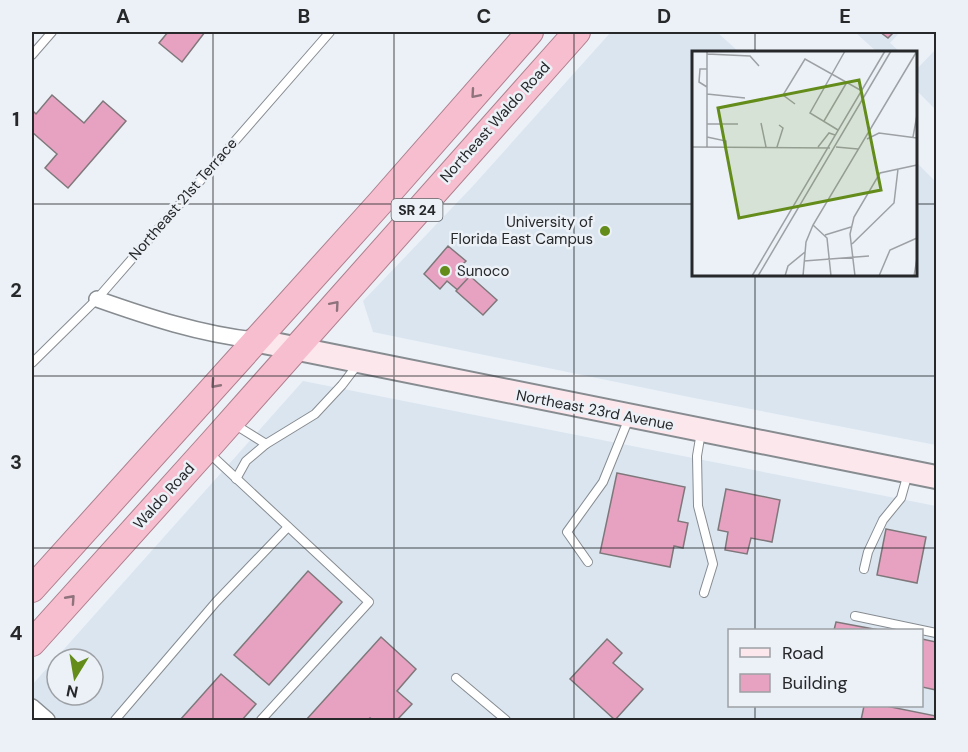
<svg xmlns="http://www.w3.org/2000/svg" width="968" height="752" font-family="'DM Sans',sans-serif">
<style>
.built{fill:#dae5f0;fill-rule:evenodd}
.building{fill:#e7a2c1;stroke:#7f787b;stroke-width:1.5}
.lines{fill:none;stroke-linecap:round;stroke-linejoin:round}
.service-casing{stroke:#878c91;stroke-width:10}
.minor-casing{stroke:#878c91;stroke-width:18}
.secondary-casing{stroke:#878c91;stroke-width:26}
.trunk-casing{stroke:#ad7f8d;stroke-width:28}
.service{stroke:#fff;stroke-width:8}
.minor{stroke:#fff;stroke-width:15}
.secondary{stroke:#fce7ed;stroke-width:22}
.trunk{stroke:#f7becf;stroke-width:26}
.oneway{stroke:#8e737c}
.grid{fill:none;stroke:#26282a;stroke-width:1.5;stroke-opacity:0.55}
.poi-dot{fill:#638c1b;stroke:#ecf1f7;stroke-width:2}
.labels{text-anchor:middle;stroke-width:5;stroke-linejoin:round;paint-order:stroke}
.shield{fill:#ecf1f7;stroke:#616468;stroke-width:1.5}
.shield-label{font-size:14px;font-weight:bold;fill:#26282a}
.street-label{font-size:15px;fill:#26282a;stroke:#ecf1f7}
.poi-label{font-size:15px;fill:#26282a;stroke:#ecf1f7;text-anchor:end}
.inset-road{fill:none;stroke:#9da1a5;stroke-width:1.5}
.view{fill:#638c1b;fill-opacity:0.15;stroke:#638c1b;stroke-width:3}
.inset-edge{fill:none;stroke:#26282a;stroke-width:3}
.neatline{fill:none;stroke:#26282a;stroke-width:2}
.grid-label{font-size:20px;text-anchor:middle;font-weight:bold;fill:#26282a}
</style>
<rect width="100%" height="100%" fill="#ecf1f7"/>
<g class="built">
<polygon points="611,32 717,32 739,52 694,52 694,274 916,274 916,162 936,182 936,445 689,397 373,332 363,301 472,187"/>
<polygon points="855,32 880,32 888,38 894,32 900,32 890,43 900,52 877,52"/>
<polygon points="936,49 936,110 916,90 916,67 918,68"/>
<path d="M303,381L936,506V720H32V685ZM730,630H922V706H730ZM57,659H93V695H57Z"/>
</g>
<g class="building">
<polygon points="168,32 205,32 182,62 159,43"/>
<polygon points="880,32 894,32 888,38"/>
<polygon points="52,95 84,123 103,101 126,121 68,188 45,168 57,154 32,132 32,110 36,114"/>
<polygon points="448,246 466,261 459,268 472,279 460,292 447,281 440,289 424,274"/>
<polygon points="470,276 497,300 483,315 456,291"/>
<polygon points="617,473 685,487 678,521 688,523 683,548 674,546 670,567 600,553"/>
<polygon points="726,489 780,500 772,542 751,538 747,554 725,550 728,532 718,530"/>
<polygon points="886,529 926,537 917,583 877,575"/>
<polygon points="308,571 342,602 269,685 234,655"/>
<polygon points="836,622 879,630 834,630"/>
<polygon points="381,637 416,669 397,691 412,704 397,720 373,720 370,718 367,720 306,720"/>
<polygon points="607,639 622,653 613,663 643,689 615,720 570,679"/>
<polygon points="922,639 936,642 936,690 922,687"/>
<polygon points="221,674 256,704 242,720 180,720"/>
<polygon points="864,706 886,706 936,716 936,720 861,720"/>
</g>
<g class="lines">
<g class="service-casing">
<g id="service">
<polyline points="32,55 52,32"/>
<polyline points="32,363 97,299 330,32"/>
<polyline points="234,424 266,444 315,414 342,385 358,364"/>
<polyline points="701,432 697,456 698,506 713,564 704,593"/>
<polyline points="209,453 369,602 261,720"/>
<polyline points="236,479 246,461 266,444"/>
<polyline points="588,562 567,532 603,482 629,418"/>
<polyline points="864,569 868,552 883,520 901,498 908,473"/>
<polyline points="855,616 936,633"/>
<polyline points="456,678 506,720"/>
<polyline points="115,720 216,602 288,527"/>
</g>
</g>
<g class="minor-casing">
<g id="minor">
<path d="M97,299C148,317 200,334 254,340"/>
<polyline points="32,707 47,720"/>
</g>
</g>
<g class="secondary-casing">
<polyline id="secondary" points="254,340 936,477"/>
</g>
<g class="trunk-casing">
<g id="trunk">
<polyline points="32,589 379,204 530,32"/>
<polyline points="32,643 212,443 577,32"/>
</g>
</g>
<use href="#service" class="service"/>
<use href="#minor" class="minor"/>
<use href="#secondary" class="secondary"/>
<use href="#trunk" class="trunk"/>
</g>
<defs><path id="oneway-chevron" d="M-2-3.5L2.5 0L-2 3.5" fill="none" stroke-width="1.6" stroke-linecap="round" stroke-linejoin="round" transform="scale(1.5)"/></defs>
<g class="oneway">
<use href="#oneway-chevron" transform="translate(475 94) rotate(131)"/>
<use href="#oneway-chevron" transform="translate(335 305) rotate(-49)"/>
<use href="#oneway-chevron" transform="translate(215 384) rotate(132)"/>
<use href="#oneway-chevron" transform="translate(71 599) rotate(-48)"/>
</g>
<path class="grid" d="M213,32V720M394,32V720M574,32V720M755,32V52M32,204H694M916,204H936M755,274V630M32,376H936M32,548H936M755,706V720"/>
<g class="poi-dot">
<circle cx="605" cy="231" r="6"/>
<circle cx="445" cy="271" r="6"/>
</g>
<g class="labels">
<rect class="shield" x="391.5" y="199" width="51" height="22" rx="4.5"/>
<g class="shield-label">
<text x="417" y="215">SR 24</text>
</g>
<g class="street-label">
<text transform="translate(495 122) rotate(-48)" y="5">Northeast Waldo Road</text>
<text transform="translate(183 199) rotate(-49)" y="5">Northeast 21st Terrace</text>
<text transform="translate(595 410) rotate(11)" y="5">Northeast 23rd Avenue</text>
<text transform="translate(164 496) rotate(-48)" y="5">Waldo Road</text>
</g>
<g class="poi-label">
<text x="593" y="227">University of<tspan x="593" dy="17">Florida East Campus</tspan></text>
<text x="457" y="276" text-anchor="start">Sunoco</text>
</g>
</g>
<g transform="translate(692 51)">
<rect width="225" height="225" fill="#ecf1f7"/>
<path class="inset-road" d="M15,3L58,5L67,15M15,18H8L7,31L15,36M15,43L53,47M103,53L91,44L113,8L170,40M132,70L155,31M69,72L74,96M15,73H46M146,79L118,62L153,0M15,86L34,90V96M221,86L225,64M175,88L187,82L225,87M0,96L138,97M15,96V0M85,96L91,77L87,74M126,96L137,82L143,84M144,96L166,98M121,174L135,187L139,225M133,184L159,176M160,193L202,152L206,118M112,210L177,205M60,225L193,0M66,225L199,0M93,225L96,215L113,201M111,225L114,191L121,174L225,0M163,225L158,183L162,166L188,122L225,114M187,225L198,199L225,187M222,225L225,207"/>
<path class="view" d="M167,29L189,139L47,167L26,57Z"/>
<rect width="225" height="225" class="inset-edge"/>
</g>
<rect width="968" height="752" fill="none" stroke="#ecf1f7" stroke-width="66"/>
<rect x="728" y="629" width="195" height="78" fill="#ecf1f7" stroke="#9da1a5" stroke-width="1.5"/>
<rect x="740" y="648" width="30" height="9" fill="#fce7ed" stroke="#9da1a5" stroke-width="1.5"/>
<text x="782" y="659" font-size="18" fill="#26282a">Road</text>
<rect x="740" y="674" width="30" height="18" fill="#e7a2c1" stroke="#9da1a5" stroke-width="1.5"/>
<text x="782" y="689" font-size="18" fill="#26282a">Building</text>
<g transform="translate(75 677) rotate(191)"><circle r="28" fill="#ecf1f7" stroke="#9da1a5" stroke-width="1.5"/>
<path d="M0-4.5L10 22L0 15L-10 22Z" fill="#638c1b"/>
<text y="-9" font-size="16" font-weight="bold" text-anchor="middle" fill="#26282a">N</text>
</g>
<rect x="33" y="33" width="902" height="686" class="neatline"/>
<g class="grid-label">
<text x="123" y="23">A</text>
<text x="304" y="23">B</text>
<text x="484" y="23">C</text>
<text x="664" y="23">D</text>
<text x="845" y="23">E</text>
<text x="16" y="126">1</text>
<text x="16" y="297">2</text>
<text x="16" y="469">3</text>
<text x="16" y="640">4</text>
</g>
</svg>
